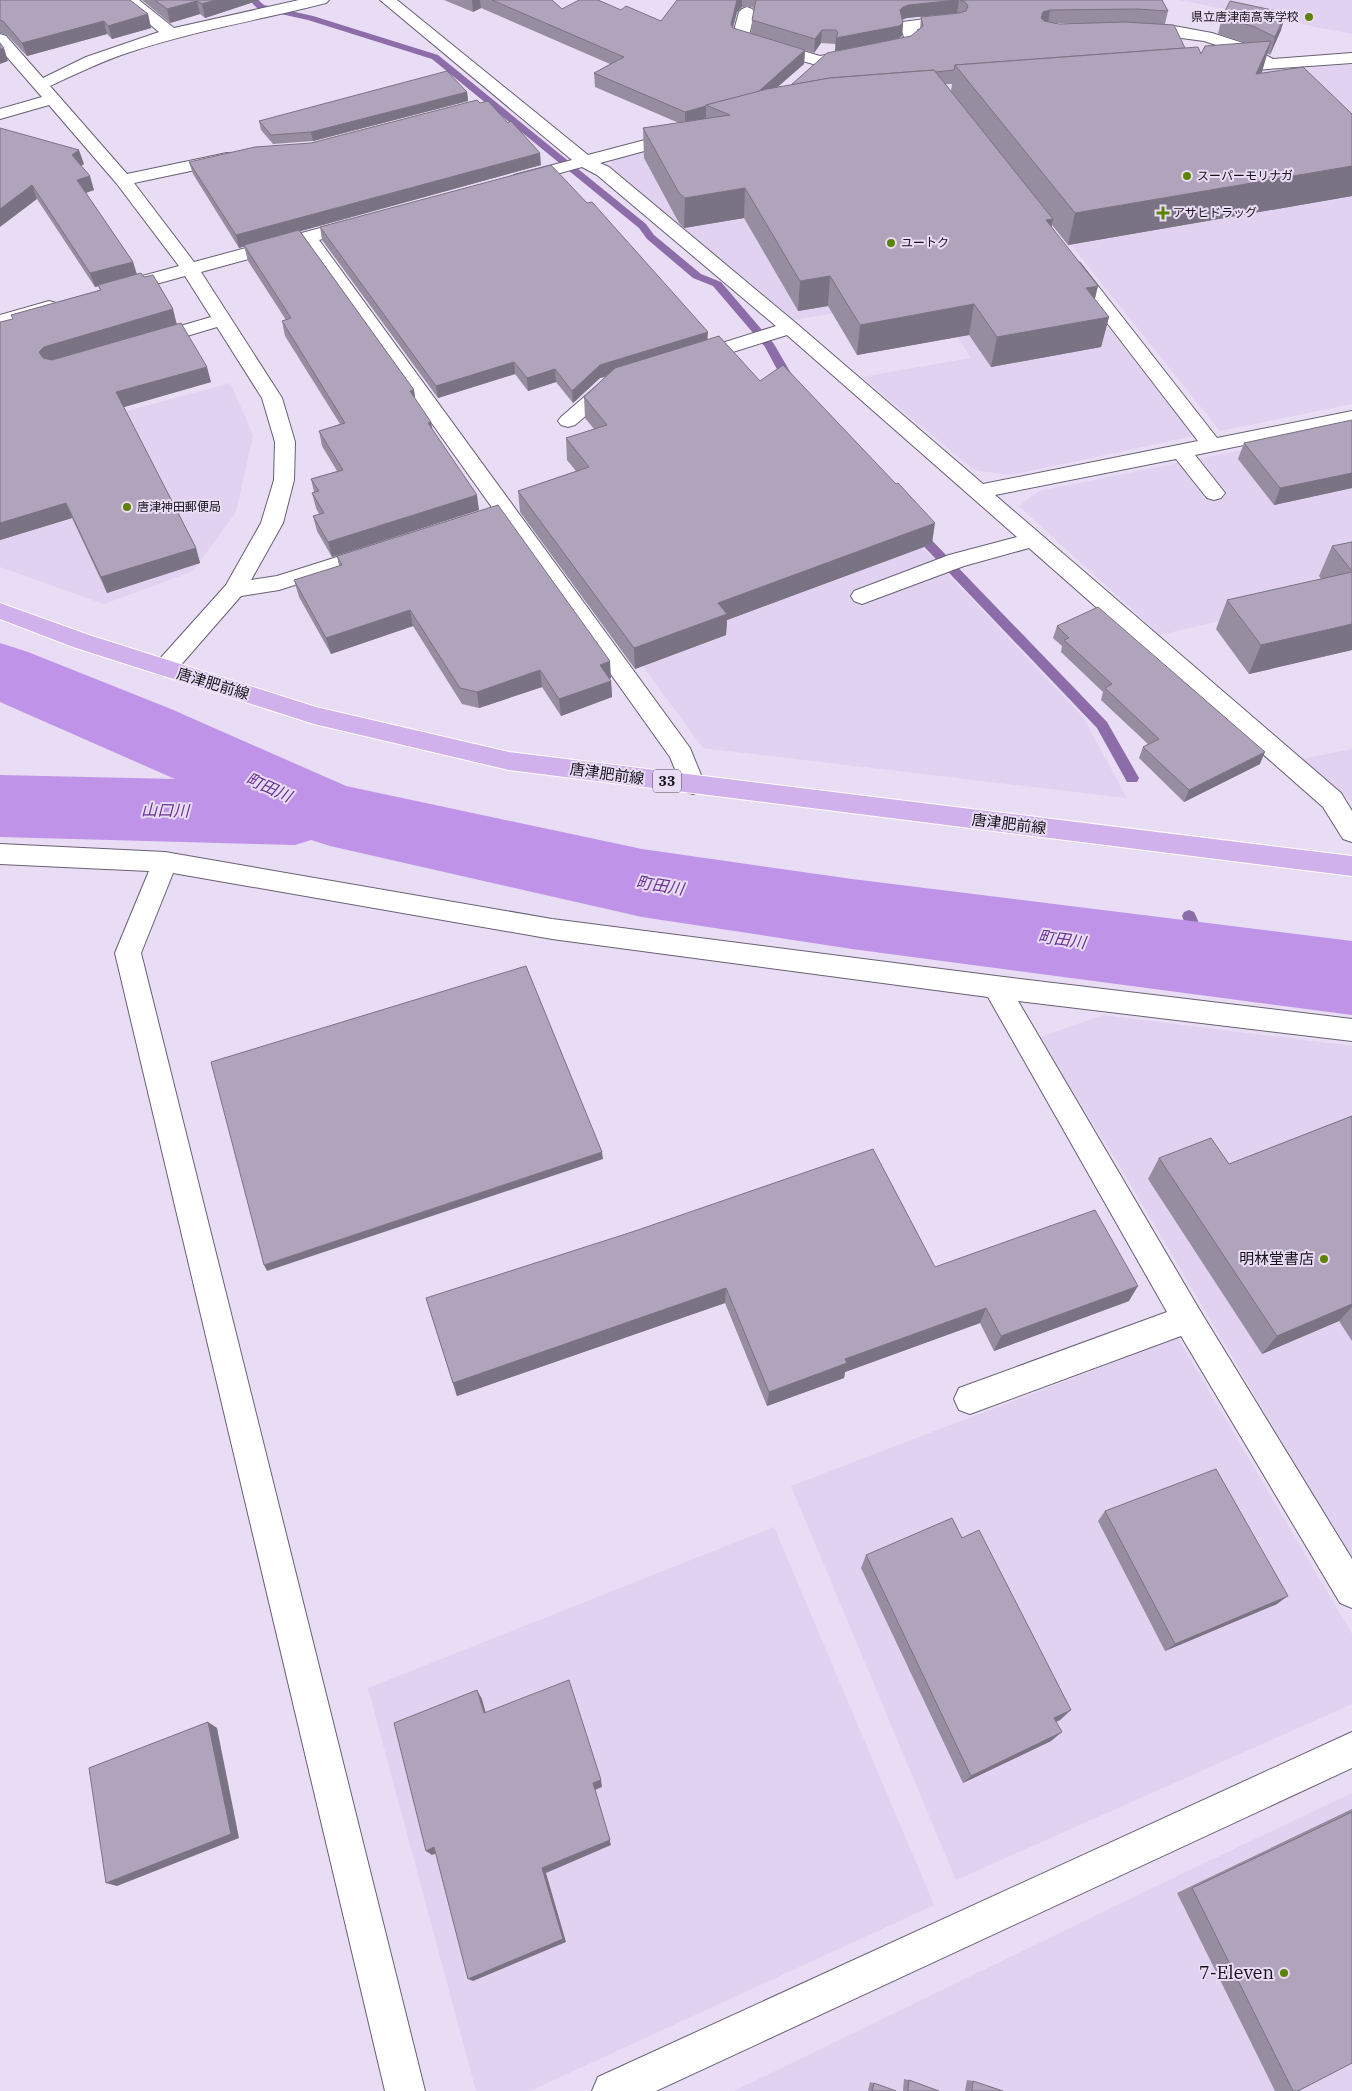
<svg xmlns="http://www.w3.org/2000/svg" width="1352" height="2091" font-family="'IBM Plex Serif','Noto Sans JP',serif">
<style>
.built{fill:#e0d2f0}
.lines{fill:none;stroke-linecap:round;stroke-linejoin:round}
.stream{fill:#8c6daa;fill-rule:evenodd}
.river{fill:#bf94e8;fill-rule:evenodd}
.minor-casing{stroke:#696074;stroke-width:2}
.major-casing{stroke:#fff;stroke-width:2}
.minor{fill:#fff;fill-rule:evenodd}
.major{fill:#d1b1ec;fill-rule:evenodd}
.wall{fill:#968da1;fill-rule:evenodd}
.shaded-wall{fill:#7a7383}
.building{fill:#afa4bb;stroke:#7a7383}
.poi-dot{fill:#5d8303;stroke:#e8ddf4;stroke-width:2}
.labels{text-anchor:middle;stroke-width:4;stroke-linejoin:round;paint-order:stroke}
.far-poi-label{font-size:12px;fill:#16121a;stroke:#e8ddf4;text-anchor:start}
.shield{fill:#e8ddf4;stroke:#554f5b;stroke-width:1}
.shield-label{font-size:14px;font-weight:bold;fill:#16121a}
.street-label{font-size:15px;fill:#16121a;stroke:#e8ddf4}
.poi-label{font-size:15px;fill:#16121a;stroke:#e8ddf4;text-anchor:end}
.water-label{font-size:16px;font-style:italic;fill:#683092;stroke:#e8ddf4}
.near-poi-label{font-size:18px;fill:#16121a;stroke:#e8ddf4;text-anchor:end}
</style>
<rect width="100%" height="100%" fill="#e8ddf4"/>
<g class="built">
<polygon points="1179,0 1352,0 1352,34"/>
<polygon points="1352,65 1352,404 1220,431 958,104 969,94 1301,67"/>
<polygon points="930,98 1193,436 1011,475 974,470 862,377 971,358 932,297 794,320 610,168 613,157 764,117"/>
<polygon points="230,383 253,435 236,512 193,571 104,604 0,567 0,460 46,433"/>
<polygon points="1352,428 1352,627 1327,595 1160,635 1019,506 1039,491"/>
<polygon points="860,481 1083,717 1127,798 703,748 577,577"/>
<polygon points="1352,749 1352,802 1302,759"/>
<polygon points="1103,1015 1352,1046 1352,1561 1121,1168 1038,1038"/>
<polygon points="1178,1338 1352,1634 1352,1704 956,1880 791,1486"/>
<polygon points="774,1527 934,1905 530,2091 476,2091 368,1688"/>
<polygon points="1352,1793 1352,2091 734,2091 1144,1892"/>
</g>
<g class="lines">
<g class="stream">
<polygon points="249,0 258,0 264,5 313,16 438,55 646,224 654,235 701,274 721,282 774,344 792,375 795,384 794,386 786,386 765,347 713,286 693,278 647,239 639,228 432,59 308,20 258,9"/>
<polygon points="916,527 920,528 1107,722 1139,778 1137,782 1127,782 1097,728 912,534 910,531 912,528"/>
<polygon points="1189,910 1194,912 1196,916 1214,960 1212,964 1207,966 1202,964 1200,960 1182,916 1184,912"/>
</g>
<polygon class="river" points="0,643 28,652 171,709 346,786 642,849 852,879 1352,941 1352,1015 852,949 642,917 330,846 311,840 295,845 0,837 0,775 175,779 0,702"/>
<g class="minor-casing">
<g id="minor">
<path d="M121,0H139L174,28L299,0H329L326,3C260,20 192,31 127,53C100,62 76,74 50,86L127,174L227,153L233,154L236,158L233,162L134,183L194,262L350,220L356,219L362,220L365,224L362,228L319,240L690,748L705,785L702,791L693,794L684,791L670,757L304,244L201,272L282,398L295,442L294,480L283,523L251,580L277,576L375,545L383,547L386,552L383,557L279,590L241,596L173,674L165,676L157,674L153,668L157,662L226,585L261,523L274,480L275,442L262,398L217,327L150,347L143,345L140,341L143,337L211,317L185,276L120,294L113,292L111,288L113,284L179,266L117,184L49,105L0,119V109L42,97L0,49V34L6,36L43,78L86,57L159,32Z"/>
<polygon points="380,0 397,0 588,155 679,131 685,132 687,136 685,140 600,163 609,167 797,324 983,484 1198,441 1064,267 1066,263 1073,261 1080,263 1217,438 1352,411 1352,423 1195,455 1225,493 1221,498 1214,500 1207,498 1176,459 995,495 1341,793 1352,811 1352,842 1343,839 1323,807 1029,548 964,566 870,601 862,604 854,601 851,596 854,591 949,555 1017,537 787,335 701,362 694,364 687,362 684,358 687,354 776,326 597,175 582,167 520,184 514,183 511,179 514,175 572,160"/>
<polygon points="747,7 752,9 755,12 749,35 820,56 898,41 904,37 900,25 902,22 957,15 963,17 965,20 963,23 957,25 917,29 920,38 909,48 820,66 734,41 732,38 739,12 742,9"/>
<polygon points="1142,24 1174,26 1212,33 1243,43 1273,59 1352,53 1352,63 1226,72 1220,70 1218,67 1220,64 1253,60 1231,50 1204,41 1136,32 1134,29 1136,26"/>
<polygon points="49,301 56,303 58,307 56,311 0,327 0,315"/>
<polygon points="612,377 619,379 622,383 619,387 575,425 568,427 561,425 558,421 561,417 605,379"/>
<polygon points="0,844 165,852 552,919 996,976 1352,1019 1352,1041 1018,1001 1199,1309 1352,1559 1352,1608 1340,1603 1181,1336 970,1414 959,1410 954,1399 959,1388 1167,1312 988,997 552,939 173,873 141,953 425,2091 385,2091 115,953 149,871 0,864"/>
<polygon points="1352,1732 1352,1768 656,2091 592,2091 598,2077"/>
</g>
</g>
<g class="major-casing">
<polygon id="major" points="0,603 89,635 316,707 509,752 1352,856 1352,876 509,770 314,724 73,647 0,619"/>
</g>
<use href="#minor" class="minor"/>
<use href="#major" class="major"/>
</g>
<g class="wall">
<polygon points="0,0 148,14 151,28 112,39 107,34 27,56 7,35 0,33"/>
<polygon points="142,0 260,0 205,18 200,14 170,23"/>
<path d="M444,0H552L562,9L621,10L661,21L700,0H1162L1168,11L1165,24L1185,48L1201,54L1246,43L1218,34L1222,17L1281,30L1270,55L1267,53L1261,73L1352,114V196L1068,245L1052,225L1051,226L1095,299L1109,317L1101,347L991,367L969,335L857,355L828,306L798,311L744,218L684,228L679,223L644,158L643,128L679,123L595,87L594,73L610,64L481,8L473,12ZM742,7H752L754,9L752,20L751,34L814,53L821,43L835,44L836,46L835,51L791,85L777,87L804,64L805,50L733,28L737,12ZM957,13H958L921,17L920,29L911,36L898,39L902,36L903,23L902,20L907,18ZM1056,23H1090L1059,24ZM946,84H952L951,91Z"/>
<polygon points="467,92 468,101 313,141 273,144 261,130 259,121"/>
<polygon points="0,128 84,164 81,166 94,190 86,193 133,262 137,274 177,324 211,382 123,407 196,548 200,563 107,593 72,518 0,540 13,319 11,315 100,290 98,286 95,287 37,199"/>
<polygon points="189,162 541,165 300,231 414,390 415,399 432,431 479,510 332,557 317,531 313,516 319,514 316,508 312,493 314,492 311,479 337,471 322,446 319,431 340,424 285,336 282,321 286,320 248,261 244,246 239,248 193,174"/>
<polygon points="320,227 708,340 760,381 932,544 727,620 726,635 635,669 520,512 518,491 576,471 567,460 566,438 594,429 585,418 584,397 606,377 600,378 573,403 556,382 528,391 515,374 438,398 322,240"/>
<polygon points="1352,420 1352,488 1274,505 1238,459 1244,443"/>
<polygon points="1352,542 1352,650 1249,674 1216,629 1227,600 1321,579 1319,576 1332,546"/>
<polygon points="337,556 611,678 609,678 611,681 612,697 561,716 542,687 479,708 462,704 413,626 331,654 299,597 294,580 339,566"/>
<polygon points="1057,626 1260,764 1184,802 1139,758 1143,747 1148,744 1101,700 1103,692 1061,652 1062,646 1053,638"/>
<polygon points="1352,1116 1352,1341 1339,1321 1262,1354 1148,1179 1159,1158 1229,1164"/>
<polygon points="935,1267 1129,1301 994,1351 980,1323 845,1372 844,1378 767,1406 725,1303 457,1396 426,1298"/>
<polygon points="1105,1511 1277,1604 1165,1651 1098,1521"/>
<polygon points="962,1538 1060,1720 1056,1722 1051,1741 963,1783 861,1568 866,1555"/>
<polygon points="1352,1809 1352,2063 1298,2091 1275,2091 1177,1893"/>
<polygon points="904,2079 909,2080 939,2091 903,2091"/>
<polygon points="967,2080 973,2081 1003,2091 965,2091"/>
<polygon points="870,2082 874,2083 896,2091 868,2091"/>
</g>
<g class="shaded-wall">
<polygon points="216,0 260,0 205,18 202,4"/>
<polygon points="472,0 480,0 481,8 473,12"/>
<polygon points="737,0 742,0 742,7 737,12 730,38 731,24"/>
<polygon points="959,0 957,13 907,18 901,20 900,10 903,7 909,5"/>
<polygon points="197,1 200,14 170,23 167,9"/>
<polygon points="1050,10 1048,23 1040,26 1041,18 1043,12"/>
<polygon points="1286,13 1281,30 1270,55 1275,37"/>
<polygon points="148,14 151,28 112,39 108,26"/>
<polygon points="104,21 107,34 27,56 22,43"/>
<polygon points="903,23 902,36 897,39 835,51 836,38"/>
<polygon points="822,30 821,43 814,53 815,39"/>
<polygon points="1271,41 1262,72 1247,105 1256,74"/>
<polygon points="4,48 8,61 0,64 0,49"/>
<polygon points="805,50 804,64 756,106 727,114"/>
<polygon points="467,92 468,101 313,141 311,132"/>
<polygon points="706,106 706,120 685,126 685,112"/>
<polygon points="79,150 84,164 76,169 72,155"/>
<polygon points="540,153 541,165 239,248 236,235"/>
<polygon points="1352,166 1352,196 1068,245 1075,213"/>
<polygon points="90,176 94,190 82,194 77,180"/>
<polygon points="32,185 37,199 0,227 0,209"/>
<polygon points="745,188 744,218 684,228 685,198"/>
<polygon points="1053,219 1047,249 1046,220"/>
<polygon points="133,262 137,276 95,287 90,273"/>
<polygon points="830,276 828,306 798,311 800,281"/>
<polygon points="1098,286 1091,316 1086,288"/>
<polygon points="974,304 969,335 857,355 860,325"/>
<polygon points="173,309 177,325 45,368 39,352 44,347"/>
<polygon points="1109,317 1101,347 991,367 997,337"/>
<polygon points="708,332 707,345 600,378 573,403 572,391 600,365"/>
<polygon points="514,362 515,374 438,398 436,386"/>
<polygon points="207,367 211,382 121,408 116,392"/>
<polygon points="555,369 556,382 528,391 527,378"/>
<polygon points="414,390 416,405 410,391"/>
<polygon points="431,422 434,438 428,423"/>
<polygon points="1352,473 1352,488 1274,505 1280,488"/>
<polygon points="477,495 479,510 332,557 328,542"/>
<polygon points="66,503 72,518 0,540 0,523"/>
<polygon points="935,523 932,544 727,620 726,635 635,669 634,648 718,603"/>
<polygon points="196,548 200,563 107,593 101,577"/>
<polygon points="410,610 413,626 331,654 326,638"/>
<polygon points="1352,624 1352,650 1249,674 1261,645"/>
<polygon points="610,661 611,678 601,682 600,665"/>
<polygon points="540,670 542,687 479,708 477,692"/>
<polygon points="611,681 612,697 561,716 559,699"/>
<polygon points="1265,752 1260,764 1184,802 1189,790"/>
<polygon points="602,1152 603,1159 267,1271 264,1265"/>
<polygon points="1138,1286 1129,1301 994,1351 1001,1336"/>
<polygon points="726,1288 725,1303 457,1396 453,1383"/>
<polygon points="1352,1304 1352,1307 1339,1321 1262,1354 1277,1336"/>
<polygon points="986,1308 980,1323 845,1372 844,1378 767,1406 769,1392 845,1359"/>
<polygon points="1288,1596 1277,1604 1165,1651 1175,1644"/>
<polygon points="477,1690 482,1699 488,1721 484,1713"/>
<polygon points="1071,1710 1060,1720 1044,1727 1054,1718"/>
<polygon points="208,1722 217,1728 239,1838 117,1886 106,1883"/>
<polygon points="1062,1732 1051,1741 963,1783 971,1776"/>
<polygon points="601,1780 602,1787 595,1790 611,1845 546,1873 566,1942 473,1981 468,1979 542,1868 593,1783"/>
<polygon points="434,1847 440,1852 432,1855 426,1851"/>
</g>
<g class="building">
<polygon points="0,0 130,0 148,14 108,26 104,21 22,43 3,21 0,20"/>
<polygon points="155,0 216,0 202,4 197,1 167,9"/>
<polygon points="492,0 552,0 562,9 579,0 598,0 621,10 626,6 661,21 677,0 737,0 731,24 733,28 805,50 758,92 706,105 706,106 685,112 594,73 624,57"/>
<polygon points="756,0 956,0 909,5 903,7 900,10 903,23 899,26 836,38 838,33 836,30 822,30 815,39 752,20"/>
<polygon points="960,0 1162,0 1168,11 1137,9 1050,10 1043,12 1041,18 1044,21 1059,24 1125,22 1174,25 1185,48 955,65 954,70 936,72 934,70 830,78 791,85 827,53 911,36 923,26 921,17 959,13 966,11 968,6 965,2"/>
<polygon points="1230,1 1286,13 1275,37 1255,27 1222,17"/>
<polygon points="1271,41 1256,74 1303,67 1352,114 1352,166 1075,213 955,65 1198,47 1201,54 1205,46"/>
<polygon points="0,43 4,48 0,49"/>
<polygon points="934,70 1053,219 1046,220 1098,286 1086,288 1109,317 997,337 974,304 860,325 830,276 800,281 745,188 685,198 679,193 643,128 730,115 706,105 767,89 830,78"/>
<polygon points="447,71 467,92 311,132 271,135 259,121"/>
<polygon points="477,100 480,103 488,101 508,123 511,121 540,153 236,235 189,162 255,147 311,143"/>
<polygon points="0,128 79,150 72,155 90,176 77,180 133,262 90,273 32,185 0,209"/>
<polygon points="551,165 587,203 592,202 708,332 600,365 572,391 555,369 527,378 514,362 436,386 320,227"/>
<polygon points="299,230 414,390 410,391 431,422 428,423 477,495 328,542 313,516 324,513 312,493 319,491 311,479 343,470 319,431 345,423 282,321 291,318 244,245"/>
<polygon points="141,273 144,277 153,275 173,309 44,347 39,352 43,358 52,360 181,323 207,367 116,392 196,548 101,577 66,503 0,523 0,322 13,319 11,315 101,290 98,285"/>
<polygon points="719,336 760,381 783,365 896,484 898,483 935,523 718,603 727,614 634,648 518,491 589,467 566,438 607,425 584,397 615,368"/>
<polygon points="1352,420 1352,473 1280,488 1244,443"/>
<polygon points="498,505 610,661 600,665 611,681 559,699 540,670 477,692 460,688 410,610 326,638 294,580 342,565 337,556"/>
<polygon points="1352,542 1352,571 1332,546"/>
<polygon points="1352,572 1352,624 1261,645 1227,600"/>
<polygon points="1098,607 1265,752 1189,790 1143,747 1159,739 1105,688 1112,684 1064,640 1069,638 1057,626"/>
<polygon points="526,966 602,1152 264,1265 211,1062"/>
<polygon points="1352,1116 1352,1304 1277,1336 1159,1158 1211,1138 1229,1164"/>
<polygon points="873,1149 935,1267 1095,1210 1138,1286 1001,1336 986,1308 845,1359 847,1363 769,1392 726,1288 453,1383 426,1298 632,1232"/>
<polygon points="1216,1469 1288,1596 1175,1644 1105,1511"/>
<polygon points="952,1518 962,1538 979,1530 1071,1710 1054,1718 1062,1732 971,1776 866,1555"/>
<polygon points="569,1680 601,1780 593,1783 610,1840 542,1868 563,1939 468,1979 434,1847 426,1851 394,1723 477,1690 484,1713"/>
<polygon points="208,1722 231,1834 106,1883 89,1768"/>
<polygon points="1352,1812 1352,2063 1298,2091 1293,2091 1192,1888"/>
<polygon points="909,2080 939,2091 908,2091"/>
<polygon points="973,2081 1003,2091 972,2091"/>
<polygon points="874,2083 896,2091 872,2091"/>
</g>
<g class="poi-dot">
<circle cx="1309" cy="17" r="5"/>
<circle cx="1187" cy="176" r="5"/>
<path d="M1160.5 205.5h5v5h5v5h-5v5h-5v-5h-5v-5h5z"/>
<circle cx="891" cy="243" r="5"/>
<circle cx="127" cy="507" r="5"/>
<circle cx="1324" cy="1259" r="5"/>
<circle cx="1284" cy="1973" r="5"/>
</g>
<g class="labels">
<g class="far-poi-label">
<text x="1299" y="21" text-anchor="end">県立唐津南高等学校</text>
<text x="1197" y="180">スーパーモリナガ</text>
<text x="1173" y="217">アサヒドラッグ</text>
<text x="901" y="247">ユートク</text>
<text x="137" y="511">唐津神田郵便局</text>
</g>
<rect class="shield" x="653" y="769.5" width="28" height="23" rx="4"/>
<g class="shield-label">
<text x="667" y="786">33</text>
</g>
<g class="street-label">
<text transform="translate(213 684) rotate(17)" y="5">唐津肥前線</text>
<text transform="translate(607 774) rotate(8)" y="5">唐津肥前線</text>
<text transform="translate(1009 824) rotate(7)" y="5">唐津肥前線</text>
</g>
<g class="poi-label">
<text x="1314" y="1264">明林堂書店</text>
</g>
<g class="water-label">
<text transform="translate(269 787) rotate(24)" y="6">町田川</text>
<text transform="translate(165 810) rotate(1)" y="6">山口川</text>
<text transform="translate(660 885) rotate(9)" y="6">町田川</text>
<text transform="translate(1062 939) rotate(8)" y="6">町田川</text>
</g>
<g class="near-poi-label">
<text x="1274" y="1979">7-Eleven</text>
</g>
</g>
</svg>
